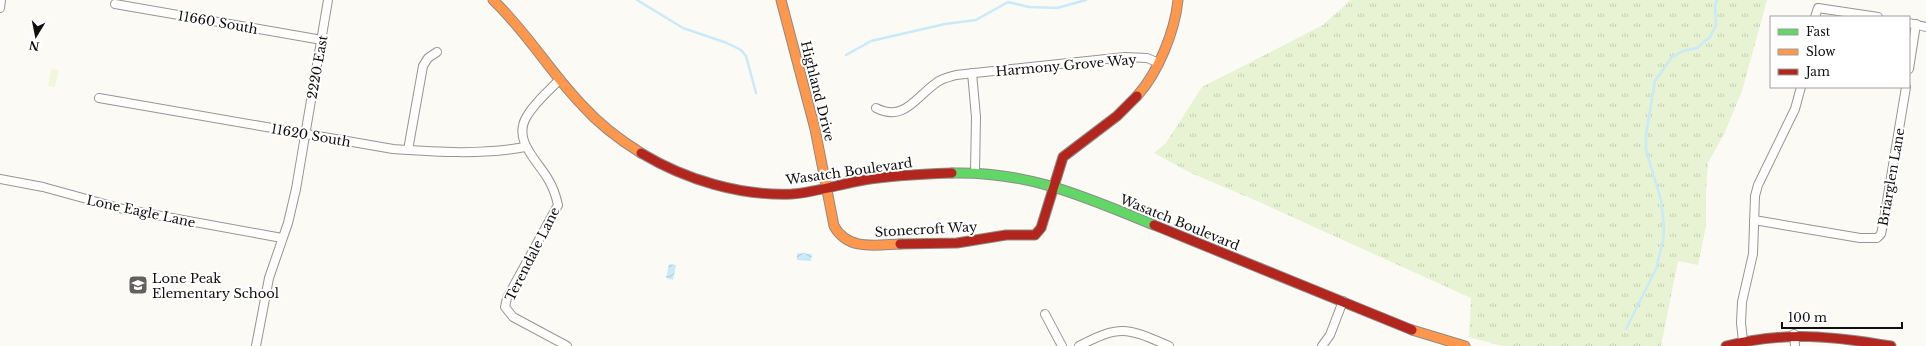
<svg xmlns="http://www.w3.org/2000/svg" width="1926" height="346" font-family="'Libre Baskerville',serif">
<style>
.grass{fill:url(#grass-tufts)}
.pitch{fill:#f0f7dc}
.water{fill:url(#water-waves)}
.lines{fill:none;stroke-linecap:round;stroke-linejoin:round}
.stream{stroke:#c8eaf9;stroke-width:2.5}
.street-casing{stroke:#969592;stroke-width:10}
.fast-casing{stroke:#8c8b89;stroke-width:11}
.slow-casing{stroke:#8c8b89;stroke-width:11}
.jam-casing{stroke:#8c8b89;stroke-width:11}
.street{stroke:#fffefd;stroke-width:8}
.fast{stroke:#63d668;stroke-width:9}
.slow{stroke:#ff974d;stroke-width:9}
.jam{stroke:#b3261e;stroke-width:9}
.labels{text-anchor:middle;stroke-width:4;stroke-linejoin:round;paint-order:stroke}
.street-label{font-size:13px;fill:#0f0f0f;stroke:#fff}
.poi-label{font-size:13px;fill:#0f0f0f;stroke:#fff;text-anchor:start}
</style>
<defs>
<pattern id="grass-tufts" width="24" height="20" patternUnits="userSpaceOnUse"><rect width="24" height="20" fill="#e7f3d2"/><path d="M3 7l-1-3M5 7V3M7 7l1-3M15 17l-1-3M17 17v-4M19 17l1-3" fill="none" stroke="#c5cfb3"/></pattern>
<pattern id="water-waves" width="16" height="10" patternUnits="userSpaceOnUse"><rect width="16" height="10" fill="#c8eaf9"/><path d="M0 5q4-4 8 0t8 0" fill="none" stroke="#abc8d4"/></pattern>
</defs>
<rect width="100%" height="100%" fill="#fcfaf4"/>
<polygon class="grass" points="1351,0 1767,0 1742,91 1724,134 1708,163 1706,191 1706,226 1698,265 1678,261 1661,346 1502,346 1469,337 1471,298 1257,201 1191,173 1154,153 1166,143 1202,87 1323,25"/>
<polygon class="pitch" points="51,69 59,70 55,87 48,86"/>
<g class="water">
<polygon points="797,253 812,254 811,261 797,260"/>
<polygon points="669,264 676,265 673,280 666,278"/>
</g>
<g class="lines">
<g class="stream">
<polyline points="637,0 683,28 727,43 741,50 746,56 756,93"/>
<polyline points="846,55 871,41 945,24 976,20 1008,2 1029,7 1057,8 1086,0"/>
<polyline points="1626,329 1656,269 1663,241 1664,227 1661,200 1646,150 1646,135 1655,81 1672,57 1683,51 1697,48 1710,37 1716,25 1715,5 1717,0"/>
</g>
<g class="street-casing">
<g id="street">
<polyline points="115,4 322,40"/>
<polyline points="0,8 1,0"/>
<polyline points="1815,17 1818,8 1878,17"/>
<polyline points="1909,23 1926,27"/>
<polyline points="1909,69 1916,24"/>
<polyline points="972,73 976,117 975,172"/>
<path d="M560,79C549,91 535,102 527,116C512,140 537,160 548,179C553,187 556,196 558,205L507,298L505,307L513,317L567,346"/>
<path d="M99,98L393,149C436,152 483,155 525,147"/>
<path d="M876,108C904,122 915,98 936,83C942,78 949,77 956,75L1125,57L1147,58L1159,63"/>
<polyline points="408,150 423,66 428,58 437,52"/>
<polyline points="0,179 43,187 123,209 282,238"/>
<polyline points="1754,220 1860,238 1877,238 1881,234 1883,225 1906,87"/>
<polyline points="1045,314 1062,346"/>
<polyline points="1794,334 1795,346"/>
<polyline points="1743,341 1741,323 1742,302 1753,254 1755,196 1758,185 1795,109 1801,87"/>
<polyline points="256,346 269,278 288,223 296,189 328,0"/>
<path d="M1079,346C1121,324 1127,328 1169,346"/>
<polyline points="1322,346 1330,335 1343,301"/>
</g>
</g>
<g class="fast-casing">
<path id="fast" d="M952,173C1029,171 1085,197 1154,225"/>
</g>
<g class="slow-casing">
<g id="slow">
<path d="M493,0C527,32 550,72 582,105C599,124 620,140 641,153"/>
<path d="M781,0L815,129L834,226C848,251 875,245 900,244"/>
<path d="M1137,96C1158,73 1175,31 1178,0"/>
<polyline points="1412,330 1465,346"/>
</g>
</g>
<g class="jam-casing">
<g id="jam">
<path d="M641,153C686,180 740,196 792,194C817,192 840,184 864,180C893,175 923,174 952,173"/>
<polyline points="1154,225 1412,330"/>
<polyline points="900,244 957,243 1006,235 1035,235 1041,228 1063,157 1117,116 1137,96"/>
<path d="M1726,346C1784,331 1833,336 1891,346"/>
</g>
</g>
<use href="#street" class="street"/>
<use href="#fast" class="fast"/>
<use href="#slow" class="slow"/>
<use href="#jam" class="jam"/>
</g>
<defs>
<g id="school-square" transform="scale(1)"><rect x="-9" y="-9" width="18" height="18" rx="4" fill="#62615f" stroke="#fff"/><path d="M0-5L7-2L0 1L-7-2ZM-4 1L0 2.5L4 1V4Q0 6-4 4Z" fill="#fff"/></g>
</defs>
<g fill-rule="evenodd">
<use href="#school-square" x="138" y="285"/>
</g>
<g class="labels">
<g class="street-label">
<text transform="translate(218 22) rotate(10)" y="5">11660 South</text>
<text transform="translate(1066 65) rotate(-5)" y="5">Harmony Grove Way</text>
<text transform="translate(317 67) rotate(-80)" y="5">2220 East</text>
<text transform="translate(818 91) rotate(76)" y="5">Highland Drive</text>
<text transform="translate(311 135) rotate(10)" y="5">11620 South</text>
<text transform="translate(849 171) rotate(-8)" y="5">Wasatch Boulevard</text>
<text transform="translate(1891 177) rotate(-80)" y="5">Briarglen Lane</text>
<text transform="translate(141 211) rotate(12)" y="5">Lone Eagle Lane</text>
<text transform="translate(1180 222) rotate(22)" y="5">Wasatch Boulevard</text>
<text transform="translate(926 229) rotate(-3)" y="5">Stonecroft Way</text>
<text transform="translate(532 254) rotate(-63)" y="5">Terendale Lane</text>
</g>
<g class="poi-label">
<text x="152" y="283">Lone Peak<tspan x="152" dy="15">Elementary School</tspan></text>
</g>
</g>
<rect x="1770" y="16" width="140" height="72" fill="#ffffff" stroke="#9f9f9f"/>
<rect x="1778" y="29" width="20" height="6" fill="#63d668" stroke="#9f9f9f"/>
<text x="1806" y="36" font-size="12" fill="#0f0f0f">Fast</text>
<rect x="1778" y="49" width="20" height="6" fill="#ff974d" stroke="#9f9f9f"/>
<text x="1806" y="56" font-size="12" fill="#0f0f0f">Slow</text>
<rect x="1778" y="69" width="20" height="6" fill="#b3261e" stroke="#9f9f9f"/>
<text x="1806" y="76" font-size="12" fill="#0f0f0f">Jam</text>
<g transform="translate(36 36) rotate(190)" stroke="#ffffff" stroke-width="3" paint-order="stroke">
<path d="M0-3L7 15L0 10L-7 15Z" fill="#0f0f0f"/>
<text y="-6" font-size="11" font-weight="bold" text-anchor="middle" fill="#0f0f0f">N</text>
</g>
<path d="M1782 322v6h120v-6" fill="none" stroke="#0f0f0f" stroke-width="2"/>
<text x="1788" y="322" font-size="12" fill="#0f0f0f" stroke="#ffffff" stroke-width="3" paint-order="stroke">100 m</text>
</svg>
